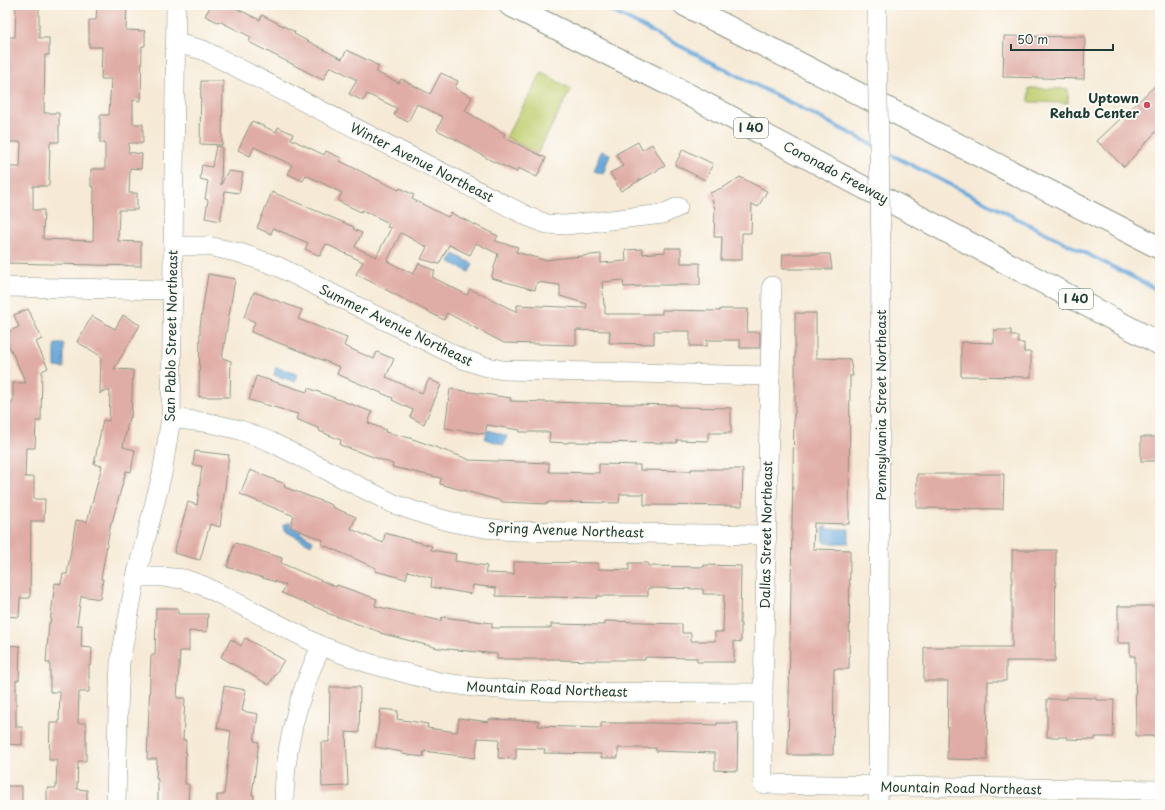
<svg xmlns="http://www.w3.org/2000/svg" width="1165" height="810" font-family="'Playpen Sans',sans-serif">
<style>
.green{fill:#c1ce70;stroke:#708652}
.water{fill:#67a8db;stroke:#437288}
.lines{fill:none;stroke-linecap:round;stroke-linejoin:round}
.stream{stroke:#67a8db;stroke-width:4}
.building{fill:#e0ada6;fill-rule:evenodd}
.minor-casing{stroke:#8a9485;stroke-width:20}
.highway-casing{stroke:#8a9485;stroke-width:24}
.minor{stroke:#fff;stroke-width:19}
.highway{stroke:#fff;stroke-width:22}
.minor-bridge-casing{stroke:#8a9485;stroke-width:20;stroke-linecap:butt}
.minor-bridge{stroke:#fff;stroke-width:19}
.poi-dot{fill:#d1495b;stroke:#fdfcf7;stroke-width:1.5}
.labels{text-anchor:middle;stroke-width:4;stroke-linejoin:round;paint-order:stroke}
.shield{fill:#fdfcf7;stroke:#62766e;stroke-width:1}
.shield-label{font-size:12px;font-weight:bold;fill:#1f3d34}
.poi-label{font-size:13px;font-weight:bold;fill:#1f3d34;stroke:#fdfcf7;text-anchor:end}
.street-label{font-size:13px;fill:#1f3d34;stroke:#fdfcf7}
</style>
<rect width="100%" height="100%" fill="#fdfcf7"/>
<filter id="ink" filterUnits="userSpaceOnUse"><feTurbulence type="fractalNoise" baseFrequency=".025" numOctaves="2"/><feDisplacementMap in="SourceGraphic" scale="8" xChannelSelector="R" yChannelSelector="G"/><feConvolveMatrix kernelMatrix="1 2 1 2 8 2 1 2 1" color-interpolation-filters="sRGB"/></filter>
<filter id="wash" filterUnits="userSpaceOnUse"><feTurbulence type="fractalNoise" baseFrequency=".012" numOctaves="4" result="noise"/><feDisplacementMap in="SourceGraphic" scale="16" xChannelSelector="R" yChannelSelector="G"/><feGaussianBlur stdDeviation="0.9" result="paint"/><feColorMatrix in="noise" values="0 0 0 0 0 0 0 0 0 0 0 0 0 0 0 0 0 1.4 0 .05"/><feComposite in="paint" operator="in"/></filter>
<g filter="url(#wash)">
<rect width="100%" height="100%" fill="#f6ead6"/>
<g class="green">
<polygon points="542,72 571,89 537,154 506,137"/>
<polygon points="1029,88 1068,89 1068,103 1029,102"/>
</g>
<g class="water">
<polygon points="601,151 610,154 603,174 594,171"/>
<polygon points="454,254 473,264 469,272 450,262"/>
<polygon points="55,344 64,344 64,368 55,367"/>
<polygon points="276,367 297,374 295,382 274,375"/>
<polygon points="488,430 507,436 504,445 485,439"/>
<polygon points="287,523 290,523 301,529 300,533 313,540 311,545 285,531 286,530 284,530 283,526 283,525"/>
<polygon points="823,527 827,527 827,529 849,529 849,543 824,543"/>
</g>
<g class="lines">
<g class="stream">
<polyline points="600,5 873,145"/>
<polyline points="884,151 1160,291"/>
</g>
</g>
<g id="blocks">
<g class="building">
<polygon points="16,5 39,5 39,38 49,38 49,55 45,55 44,113 59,113 59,142 50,142 49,186 33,186 33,210 44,210 43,239 93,241 94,187 91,187 91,169 105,169 105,143 100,143 100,115 109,115 111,79 101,79 102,47 89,47 89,20 96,20 97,5 127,5 126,30 145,31 145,46 142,46 141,101 133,100 133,124 143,124 143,143 129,143 128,152 142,154 141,169 130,168 129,193 137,193 137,210 119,210 118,241 141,242 141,266 5,263 5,167 20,167 21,142 5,142 5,37 15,37"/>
<polygon points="211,5 229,5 260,20 262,15 295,32 294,34 342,59 347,50 379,66 376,72 399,83 401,79 430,94 441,73 458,81 455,88 472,97 465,111 505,134 503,137 546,158 537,177 518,168 517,172 490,160 457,140 437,130 443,117 417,104 408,122 394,115 397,108 367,94 363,101 349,94 357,80 330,66 323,80 249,42 251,37 219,21 218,22 205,16"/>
<polygon points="1004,36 1085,37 1084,79 1003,77"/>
<polygon points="201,81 223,81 222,145 200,144"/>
<polygon points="1160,81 1160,127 1124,167 1097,141"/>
<path d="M252,121L276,132L278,127L293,134L291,139L324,155L326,151L341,158L340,161L384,183L399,190L400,188L414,195L412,199L448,217L451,213L498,236L495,241L518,247L516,252L544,260L601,254V263L626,261L625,250L642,249L643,254L665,252V248H681V263H700V285H646V286L624,287L623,280L602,282L604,305H605V314H662V310L720,311V309H748L747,332H760V348H740V340H707V346H690V331H654V344L609,343L610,331L576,330V345L504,343L447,313L444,320L356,274L363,262L326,244L320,256L305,249L308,243L273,228L271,234L257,228L272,192L354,227L353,229L362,233L355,247L376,257L391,228L387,227L389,223L362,210L361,212L338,201L342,193L306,175L303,181L288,174L292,165L254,147L250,156L238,150ZM401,233L427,247L421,259L439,264L449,245L470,255L476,243L498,254L491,278L535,290L537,282L560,285V296L587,304L586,308L517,305V312L470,289L467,295L432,277L435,271L419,263L413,274L387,261Z"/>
<polygon points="638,142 642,150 652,144 665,166 621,191 610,173 623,166 616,154"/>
<polygon points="216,146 222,147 221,185 228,171 243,173 239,193 225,191 220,221 205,218 208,200 205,199 208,181 200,179 202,165 212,167"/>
<polygon points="683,149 713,164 705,180 675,165"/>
<polygon points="740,177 767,191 758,207 752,204 751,233 742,233 742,260 721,260 722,237 714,237 715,209 710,193 724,187"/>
<polygon points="783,254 830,254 832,269 782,269"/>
<polygon points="208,274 235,279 222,358 231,361 230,397 199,397 200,326"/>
<polygon points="254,292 302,310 298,319 347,338 344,346 374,359 377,352 394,359 386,377 422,393 429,379 441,385 424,424 410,417 413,410 392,400 393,398 337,374 340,367 251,332 255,322 244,317"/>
<polygon points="28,309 42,339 36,342 48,368 42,371 41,421 36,421 35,448 26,448 25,477 34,477 34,499 45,499 44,521 31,521 30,598 20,598 19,617 5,616 5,499 6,499 7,471 5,471 5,403 13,403 13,383 26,383 5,337 5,333 19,327 14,315"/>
<polygon points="795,313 816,313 816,358 850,359 853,376 850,376 849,524 814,523 813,549 850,550 849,669 834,669 833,755 788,755 794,414 795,414"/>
<polygon points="123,315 140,325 114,369 133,370 131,418 129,418 123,447 135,450 131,472 126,471 112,522 111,522 101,579 103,579 100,599 81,596 77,625 82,625 81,647 92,648 91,665 89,665 89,692 79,692 78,723 86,723 86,761 78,761 77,789 87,790 87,805 47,805 47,788 56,788 57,760 49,760 50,723 59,723 60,692 50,692 50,663 46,663 49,623 50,623 55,583 61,584 63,574 67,574 76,520 87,522 102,466 94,464 103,420 109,421 110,391 102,391 100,394 101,356 77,342 92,316 115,329"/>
<polygon points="994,330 1011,330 1011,336 1018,336 1018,343 1024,343 1024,352 1031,352 1031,377 961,376 961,342 994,343"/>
<polygon points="256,376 307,392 308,388 372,412 368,423 386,430 385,432 410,438 468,459 468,460 549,463 549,472 599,473 599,464 640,465 640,470 691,471 691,469 743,469 742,506 644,505 644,494 620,494 619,503 548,502 548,504 502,502 502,501 440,484 441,478 392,467 393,464 340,445 341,440 319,431 320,429 296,419 298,414 249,400"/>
<polygon points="450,389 511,398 510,401 625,404 678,405 678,407 731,408 731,433 708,433 708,441 677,440 677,443 568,442 568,443 549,442 550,432 520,432 520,430 487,425 485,434 445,428"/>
<rect x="1141" y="437" width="19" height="24"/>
<polygon points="195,451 229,455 220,527 210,524 200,560 174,553 188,502 197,505 202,466 193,465"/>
<polygon points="250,470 285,484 284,487 332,505 332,507 356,517 351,529 383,543 385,533 432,546 431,550 456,554 455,561 487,566 485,573 514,574 514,562 598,563 598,569 629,570 629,563 648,563 648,566 704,567 704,565 741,566 740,624 741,624 741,642 734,641 734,662 697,662 697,658 645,657 645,660 595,660 595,661 560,660 560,659 497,659 497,654 438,648 380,633 380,632 327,613 327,612 282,593 286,585 227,567 235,543 282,558 281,563 336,587 337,585 377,599 375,606 441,621 442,617 492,623 492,628 551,628 551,624 605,625 605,621 645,622 645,623 682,624 682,633 691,633 691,641 715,641 715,632 723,632 724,594 703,594 703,589 648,588 648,596 597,596 597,598 496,596 496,588 473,585 471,594 431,587 432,578 408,571 406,579 375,571 376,568 321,544 323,540 290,527 294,516 240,494"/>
<polygon points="917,474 1004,474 1003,509 917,508"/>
<polygon points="1012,550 1056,550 1055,661 1006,661 1006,681 988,681 987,760 947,759 948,681 924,681 924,647 1012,647"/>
<polygon points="1118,606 1160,606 1160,736 1136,736 1135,656 1130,656 1130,643 1118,643"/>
<polygon points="156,608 178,608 178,614 208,614 207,632 189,631 189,651 180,651 177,698 185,698 183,740 186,740 185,784 189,784 188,805 158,805 158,779 156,779 157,759 147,759 151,655 155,655"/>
<polygon points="245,638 284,660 269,685 221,657 231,639 241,646"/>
<polygon points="5,645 20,646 19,680 16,680 16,727 22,727 22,745 5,744"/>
<polygon points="224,686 246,690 242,711 258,714 254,741 259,742 252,795 254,795 254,805 217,805 217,795 224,795 231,731 217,728"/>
<polygon points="330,687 360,687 359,733 346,732 348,786 322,787 321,742 329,742"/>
<polygon points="1067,697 1096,698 1096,700 1114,700 1113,737 1095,737 1095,740 1067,739 1067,737 1047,737 1047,699 1067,699"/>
<polygon points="381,709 398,711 397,719 428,724 427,728 457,732 459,718 489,722 489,719 539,721 538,726 601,728 601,723 657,723 717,725 717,723 738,723 737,771 715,770 715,753 656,751 656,748 618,748 618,758 601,758 601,754 544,753 545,749 516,748 516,759 498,758 499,739 478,738 475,758 424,751 423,757 402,754 402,752 375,747"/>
<polygon points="5,786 22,786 22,805 5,804"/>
</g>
</g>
</g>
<g filter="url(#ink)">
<use href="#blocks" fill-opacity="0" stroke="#8a9485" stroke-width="1"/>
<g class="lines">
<g class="minor-casing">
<g id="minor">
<polyline points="877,5 877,52"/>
<polyline points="176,43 203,50 529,217 547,224 566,225 663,214 678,207"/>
<polyline points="173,246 208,246 240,253 277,266 460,358 483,366 503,370 770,376"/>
<polyline points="772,286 763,693 763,784 1160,790"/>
<polyline points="5,287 172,290"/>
<polyline points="171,418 210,423 240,430 269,441 394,504 426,515 456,523 485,528 512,531 766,535"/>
<polyline points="136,577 162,577 184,579 204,586 321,646 368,663 439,682 474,687 512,690 569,692 763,693"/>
<polyline points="116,805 118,710 120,663 127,624 136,577 162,474 171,418 176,5"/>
<path d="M284,805C284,747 297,699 321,646"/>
<polyline points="878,805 881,245"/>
</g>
</g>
<g class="highway-casing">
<g id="highway">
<polyline points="510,5 668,84 1160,344"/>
<polyline points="685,5 1160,248"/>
</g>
</g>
<use href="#minor" class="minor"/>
<use href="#highway" class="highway"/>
<g class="minor-bridge-casing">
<polyline id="minor-bridge" points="877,52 881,245"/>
</g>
<use href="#minor-bridge" class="minor-bridge"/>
</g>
</g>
<circle class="poi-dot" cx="1147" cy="105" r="4"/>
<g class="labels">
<g class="shield">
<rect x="734" y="118" width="34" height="20" rx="3"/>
<rect x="1059" y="289" width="34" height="20" rx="3"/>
</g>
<g class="shield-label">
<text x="751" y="132">I 40</text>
<text x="1076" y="303">I 40</text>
</g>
<g class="poi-label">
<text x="1139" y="103">Uptown<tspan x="1139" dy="15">Rehab Center</tspan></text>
</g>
<g class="street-label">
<text transform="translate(422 162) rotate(27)" y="5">Winter Avenue Northeast</text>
<text transform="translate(836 172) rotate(28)" y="5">Coronado Freeway</text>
<text transform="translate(396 325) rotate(26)" y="5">Summer Avenue Northeast</text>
<text transform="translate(171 336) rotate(-89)" y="5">San Pablo Street Northeast</text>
<text transform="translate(881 405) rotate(-90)" y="5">Pennsylvania Street Northeast</text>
<text transform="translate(566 530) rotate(2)" y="5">Spring Avenue Northeast</text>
<text transform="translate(766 535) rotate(-89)" y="5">Dallas Street Northeast</text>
<text transform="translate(547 689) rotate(2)" y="5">Mountain Road Northeast</text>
<text transform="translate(961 788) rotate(1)" y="5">Mountain Road Northeast</text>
</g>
</g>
<rect width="1165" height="810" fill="none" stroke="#fdfcf7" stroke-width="20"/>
<path d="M1011 44v6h102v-6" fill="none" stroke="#1f3d34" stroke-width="2"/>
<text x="1017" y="44" font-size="12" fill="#1f3d34" stroke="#fdfcf7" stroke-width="3" paint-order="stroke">50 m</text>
</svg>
